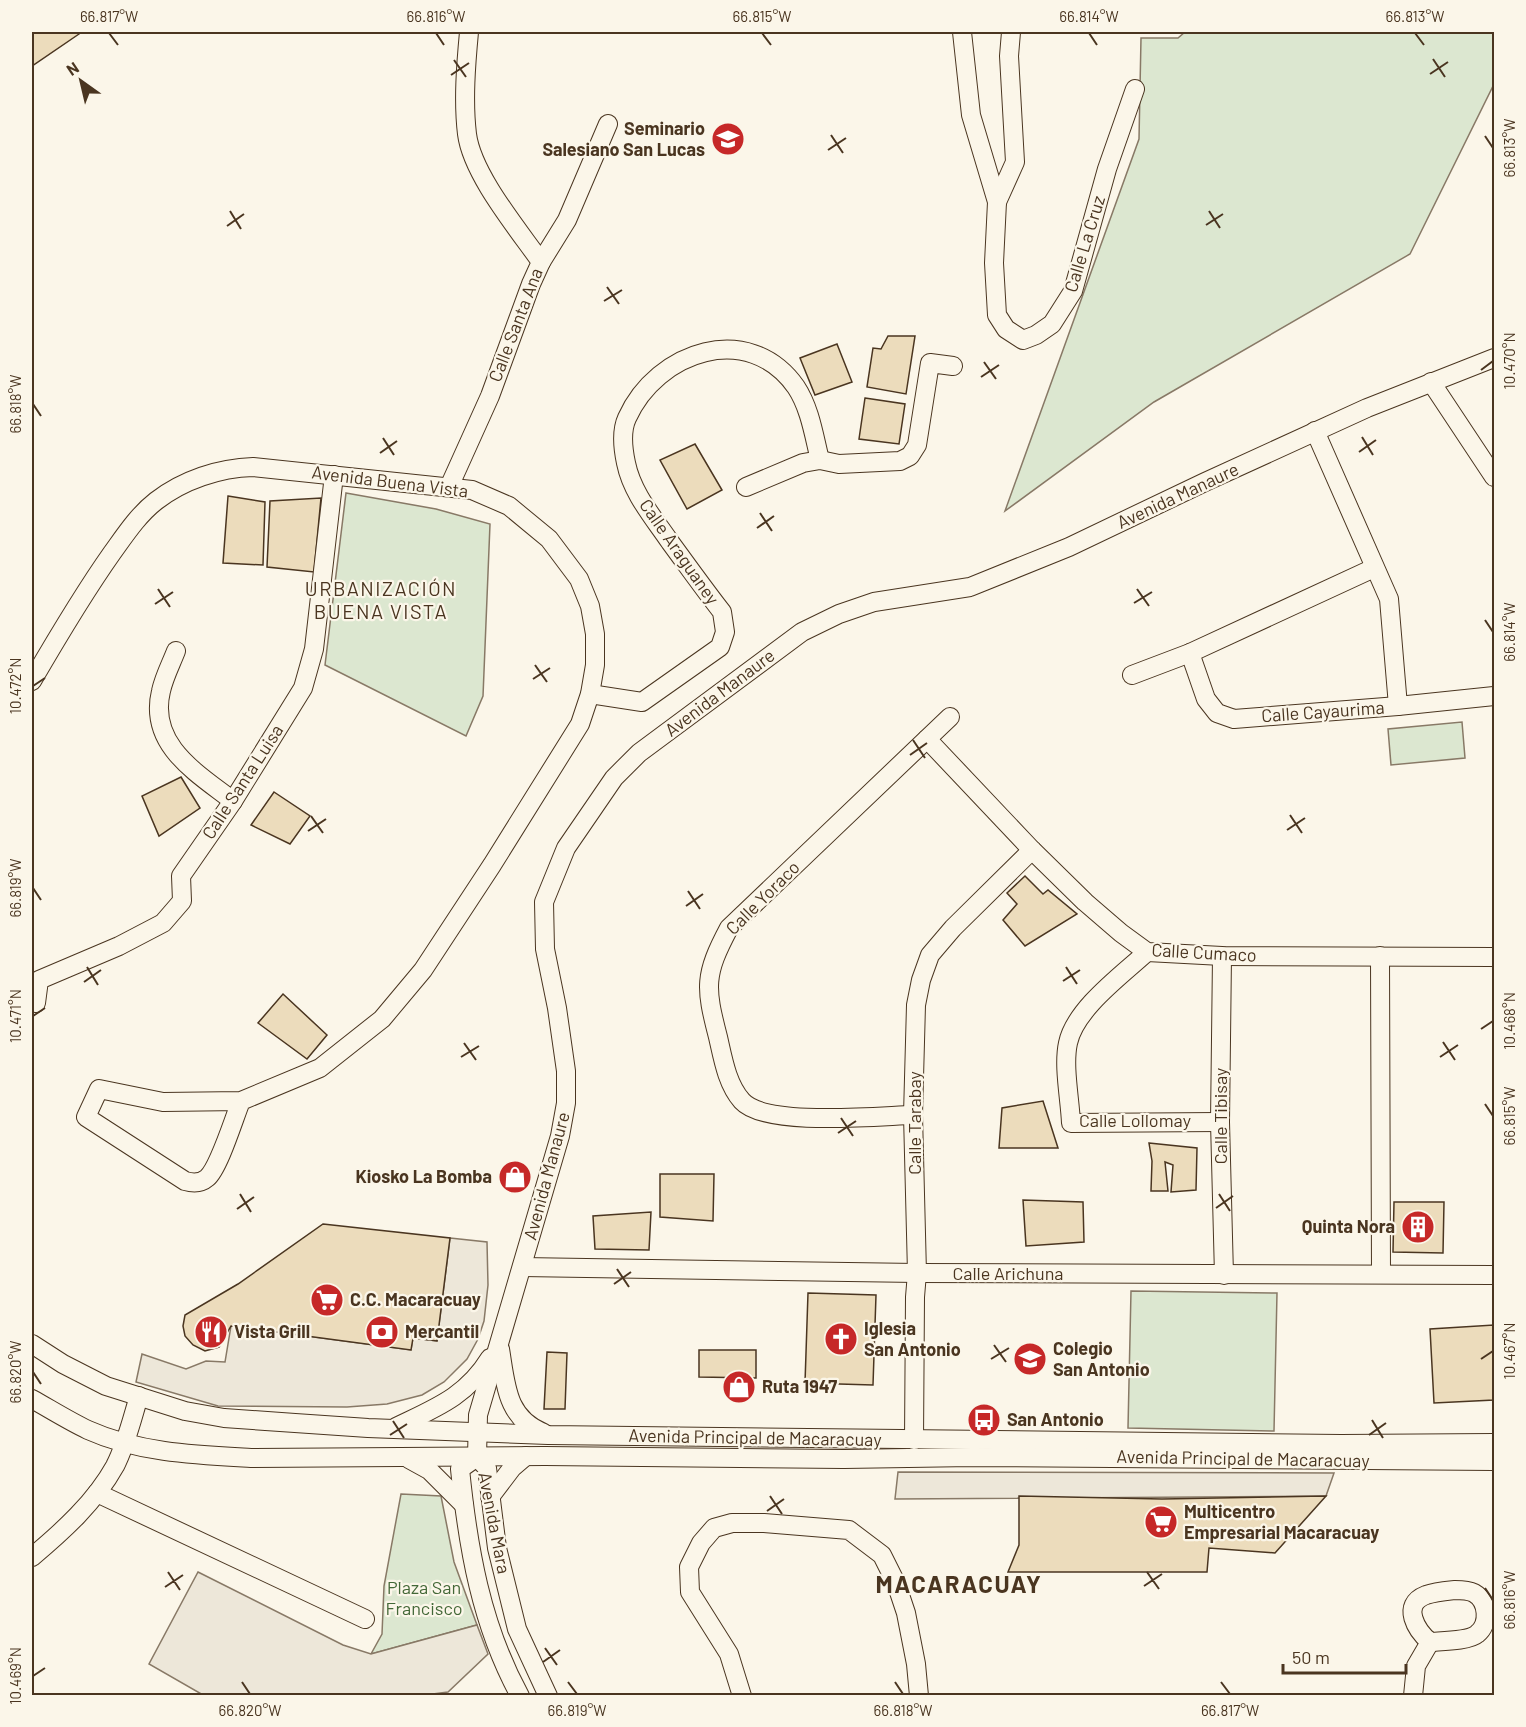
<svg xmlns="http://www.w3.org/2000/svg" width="1526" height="1727" font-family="Barlow,sans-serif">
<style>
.green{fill:#dce7d0;stroke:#887966;stroke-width:1.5}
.parking{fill:#ede7d9;stroke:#887966;stroke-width:1.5}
.building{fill:#ecdcbc;stroke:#4a3520;stroke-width:1.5}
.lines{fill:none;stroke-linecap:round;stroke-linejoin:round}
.minor-casing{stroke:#4a3520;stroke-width:20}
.minor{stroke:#fbf6e9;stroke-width:18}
.ticks{fill:none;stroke:#4a3520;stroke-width:2}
.labels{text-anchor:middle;stroke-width:4.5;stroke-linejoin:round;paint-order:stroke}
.poi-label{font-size:18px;font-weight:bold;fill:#4a3520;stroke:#fbf6e9;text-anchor:start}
.street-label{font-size:18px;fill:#4a3520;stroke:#fbf6e9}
.park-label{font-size:18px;fill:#436837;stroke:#fbf6e9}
.neighbourhood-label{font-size:20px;letter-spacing:1.5px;fill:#4a3520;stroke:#fbf6e9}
.district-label{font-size:24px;font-weight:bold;letter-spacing:1.5px;fill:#4a3520;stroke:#fbf6e9}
.neatline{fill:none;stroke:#4a3520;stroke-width:2}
.ticks-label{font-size:15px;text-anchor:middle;fill:#4a3520}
</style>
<rect width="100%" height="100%" fill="#fbf6e9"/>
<g class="green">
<polygon points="1185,32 1494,32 1494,84 1410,254 1154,402 1005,511 1139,139 1141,38 1178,38"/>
<polygon points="346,493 436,509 490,524 483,696 466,736 325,665"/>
<polygon points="1462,722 1465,758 1391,765 1388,729"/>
<polygon points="1131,1291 1277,1293 1274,1431 1128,1428"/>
<polygon points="401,1494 441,1496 454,1562 477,1625 371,1654 382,1634 384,1586"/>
</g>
<g class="parking">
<polygon points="450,1238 487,1242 488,1285 484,1321 478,1339 467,1359 444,1382 422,1395 387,1404 347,1407 218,1406 136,1382 142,1354 186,1369 206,1361 225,1362 231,1326 411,1350 413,1338 437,1341"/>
<polygon points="898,1472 1334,1473 1326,1496 895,1499"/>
<polygon points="198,1572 343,1645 371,1654 477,1625 488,1654 448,1692 425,1695 203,1695 149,1664"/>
</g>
<g class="building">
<polygon points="32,32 77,32 79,34 32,66"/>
<polygon points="888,336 915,336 906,394 867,387 873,348 881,349"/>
<polygon points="837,344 852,382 815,395 800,358"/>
<polygon points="865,398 905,404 899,444 859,439"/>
<polygon points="695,444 722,490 687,509 660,460"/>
<polygon points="228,496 265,502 263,565 223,563"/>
<polygon points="321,498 314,572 267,567 270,501"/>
<polygon points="181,777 200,808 159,836 142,796"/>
<polygon points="274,792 310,816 290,844 251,825"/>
<polygon points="1025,876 1043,894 1048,890 1077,914 1025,946 1003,920 1017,904 1007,893"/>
<polygon points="283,994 327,1035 307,1059 258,1023"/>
<polygon points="1043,1101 1058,1148 999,1148 1002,1108"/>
<polygon points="1149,1143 1197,1148 1196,1190 1171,1192 1173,1165 1165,1162 1168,1191 1151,1191 1152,1161"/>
<polygon points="660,1174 714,1174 713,1221 660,1217"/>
<polygon points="1023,1200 1083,1202 1084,1242 1026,1246"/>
<polygon points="1394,1202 1444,1202 1443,1253 1393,1252"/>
<polygon points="651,1212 649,1250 595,1249 593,1216"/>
<polygon points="323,1224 450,1238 437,1341 413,1338 411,1350 231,1326 219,1347 205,1351 193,1345 185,1336 183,1326 185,1315 238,1284"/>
<polygon points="808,1293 876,1295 873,1385 805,1383"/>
<polygon points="1494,1325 1494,1400 1434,1403 1430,1329"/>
<polygon points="699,1350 756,1350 756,1378 699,1377"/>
<polygon points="547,1352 567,1353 565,1409 544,1409"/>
<polygon points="1019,1496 1162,1499 1326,1496 1275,1553 1209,1548 1207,1572 1008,1572 1019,1545"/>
</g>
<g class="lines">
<g class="minor-casing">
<g id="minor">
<polyline points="962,32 971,115 997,202 994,263 997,315 1006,329 1023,340 1036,335 1052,324 1073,291 1107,169 1135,89"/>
<polyline points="997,202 1015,162 1009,56 1011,32"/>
<polyline points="541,262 567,220 608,124"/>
<polyline points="1431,382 1494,477"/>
<polyline points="1315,431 1389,599 1398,706"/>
<path d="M449,487L490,396L531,284L541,262C517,228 472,174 467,134C463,101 466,64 469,32"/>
<polyline points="746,487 803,463 820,460 839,464 900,461 910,456 917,445 930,363 953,366"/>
<path d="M176,651C171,664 164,677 161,691C148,745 197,773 233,801"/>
<polyline points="1190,653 1206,699 1217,713 1234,719 1398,706 1494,696"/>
<polyline points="1132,675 1190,653 1374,568"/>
<path d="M32,681C57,638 83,594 112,553C125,535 138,515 156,501C183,480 219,468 253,467L472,490L509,506L549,539L579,579L590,606L595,634V665L590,694L580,724L492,865L423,970L382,1019L320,1068L241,1101L163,1102L99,1089L86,1117L185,1181C192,1183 200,1184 207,1178C219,1168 234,1118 241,1101"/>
<path d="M590,694L642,702L720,647L725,632L722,612C704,589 687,565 670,542C653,517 632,493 626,463C623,449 621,431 627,418C657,351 749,320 796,387C810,408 814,436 820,460"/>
<polyline points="927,739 1032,850 1085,902 1121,933 1147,952 1222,956 1494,957"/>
<path d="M1147,952C1122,975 1075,1009 1068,1043C1063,1066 1070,1099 1071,1123L1220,1122"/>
<polyline points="1222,956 1220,1122 1224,1275"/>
<polyline points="1380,956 1381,1274"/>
<polyline points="36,1003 39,980 119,946 163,923 182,901 181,876 233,801 303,688 314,649 334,475"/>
<path d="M913,1115C878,1116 765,1127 742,1101C727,1084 723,1059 718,1037C705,987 704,975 729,928L950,717"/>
<polyline points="522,1267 917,1273 1494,1275"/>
<polyline points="32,1344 63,1364 106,1386 185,1411 224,1418 295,1423 368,1428 548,1435 1341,1444 1494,1443"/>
<path d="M500,1349C506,1385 506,1418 544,1433"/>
<path d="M32,1399C50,1409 69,1421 88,1430C139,1453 196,1455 251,1458L545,1456L844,1459L972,1457L1494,1461"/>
<path d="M396,1427C435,1408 466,1397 490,1358"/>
<polyline points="914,1440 915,1297 917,1273 913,1115 916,1005 921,980 930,955 953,928 1032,850"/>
<polyline points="477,1457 478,1415 560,1136 566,1103 566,1071 557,1008 545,949 544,902 566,848 614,778 639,753 802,632 839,614 874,602 970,587 1069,547 1205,482 1367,408 1494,358"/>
<path d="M477,1457L460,1469C468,1548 481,1625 520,1696"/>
<polyline points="477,1457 487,1468 497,1548 517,1629 548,1696"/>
<polyline points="409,1459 429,1470 464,1505"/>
<polyline points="97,1493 365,1619"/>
<polyline points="490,1497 512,1468 526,1456"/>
<path d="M32,1557C63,1531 95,1502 115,1466C126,1445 132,1419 139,1396"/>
<path d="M1455,1590C1462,1590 1468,1590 1474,1593C1488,1601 1490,1624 1477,1634C1469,1641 1441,1641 1430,1642C1417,1631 1400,1605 1426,1595C1435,1592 1446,1591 1455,1590Z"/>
<polyline points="742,1696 729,1654 690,1592 689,1567 701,1543 714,1528 732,1523 764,1523 849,1530 882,1555 896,1583 906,1613 916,1664 919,1696"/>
<polyline points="1413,1696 1416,1666 1430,1642"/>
</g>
</g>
<use href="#minor" class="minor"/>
</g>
<path class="ticks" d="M109,33L118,45M436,33L444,45M762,33L771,45M1089,33L1097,45M1415,33L1424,45M1433,59L1445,77M454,60L466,77M1430,74L1448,62M451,75L469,63M831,135L843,153M1485,136L1493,148M828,150L846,138M230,211L241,229M1209,211L1220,228M1206,225L1223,214M227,226L244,214M607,287L619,304M604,301L622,290M984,362L996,379M1481,370L1493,361M981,377L999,365M33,404L41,416M1362,437L1373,455M383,438L394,455M1359,452L1376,440M380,453L397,441M760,513L772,531M757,528L774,516M158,589L170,607M1137,589L1149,606M1134,603L1152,592M155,604L173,592M1485,620L1493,632M535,665L547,682M533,679L550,668M33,686L45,678M913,740L925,758M910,755L927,743M1290,815L1302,833M311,816L323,833M1287,830L1305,818M308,831L326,819M33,888L41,900M688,891L700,909M686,906L703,894M87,967L98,985M1066,967L1077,984M1063,981L1080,970M84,982L101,970M33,1016L45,1008M1481,1029L1493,1021M1443,1042L1455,1060M464,1043L476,1060M461,1057L479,1046M1440,1057L1458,1045M1485,1104L1493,1116M841,1118L853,1136M838,1133L856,1121M240,1194L251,1212M1219,1194L1230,1211M1216,1208L1233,1196M237,1209L254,1197M617,1269L629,1287M614,1284L631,1272M994,1345L1006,1362M991,1359L1009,1348M1481,1359L1493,1351M33,1372L41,1384M1372,1420L1383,1438M393,1421L404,1438M390,1435L407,1424M1369,1435L1386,1423M770,1496L782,1514M767,1511L784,1499M168,1572L180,1590M1147,1572L1159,1589M1144,1586L1162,1574M165,1587L183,1575M1485,1588L1493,1600M545,1648L557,1665M543,1662L560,1650M33,1676L45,1668M242,1682L250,1694M568,1682L577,1694M895,1682L903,1694M1221,1682L1230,1694"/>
<defs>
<g id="university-disc" transform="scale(1.725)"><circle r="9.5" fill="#c62828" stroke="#fbf6e9"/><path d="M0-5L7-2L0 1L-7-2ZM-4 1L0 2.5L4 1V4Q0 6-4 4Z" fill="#fff"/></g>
<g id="shop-disc" transform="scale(1.725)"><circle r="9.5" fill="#c62828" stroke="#fbf6e9"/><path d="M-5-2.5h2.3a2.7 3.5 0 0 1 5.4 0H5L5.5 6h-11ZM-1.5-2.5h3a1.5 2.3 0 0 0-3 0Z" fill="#fff"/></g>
<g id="building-disc" transform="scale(1.725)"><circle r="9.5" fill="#c62828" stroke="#fbf6e9"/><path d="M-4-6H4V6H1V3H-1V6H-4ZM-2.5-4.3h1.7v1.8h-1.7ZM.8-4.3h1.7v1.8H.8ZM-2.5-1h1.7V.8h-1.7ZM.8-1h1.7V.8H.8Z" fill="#fff"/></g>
<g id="supermarket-disc" transform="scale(1.725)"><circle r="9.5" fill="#c62828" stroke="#fbf6e9"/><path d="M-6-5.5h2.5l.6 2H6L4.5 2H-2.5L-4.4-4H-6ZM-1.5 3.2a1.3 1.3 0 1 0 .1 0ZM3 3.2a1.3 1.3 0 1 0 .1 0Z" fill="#fff"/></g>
<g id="restaurant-disc" transform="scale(1.725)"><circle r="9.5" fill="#c62828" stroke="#fbf6e9"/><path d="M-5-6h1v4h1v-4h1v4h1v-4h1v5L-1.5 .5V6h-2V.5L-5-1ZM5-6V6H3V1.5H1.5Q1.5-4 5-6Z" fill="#fff"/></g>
<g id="bank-disc" transform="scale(1.725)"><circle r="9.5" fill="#c62828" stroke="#fbf6e9"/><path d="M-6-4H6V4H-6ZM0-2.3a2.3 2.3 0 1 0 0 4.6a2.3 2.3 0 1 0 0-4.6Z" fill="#fff"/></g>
<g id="church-disc" transform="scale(1.725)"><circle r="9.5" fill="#c62828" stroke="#fbf6e9"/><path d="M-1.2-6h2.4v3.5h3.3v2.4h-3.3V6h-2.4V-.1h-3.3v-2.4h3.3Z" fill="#fff"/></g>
<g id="school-disc" transform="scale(1.725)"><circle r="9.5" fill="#c62828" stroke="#fbf6e9"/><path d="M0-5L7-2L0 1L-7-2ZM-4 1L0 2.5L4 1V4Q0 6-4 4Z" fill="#fff"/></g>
<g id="bus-disc" transform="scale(1.725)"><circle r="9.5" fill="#c62828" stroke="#fbf6e9"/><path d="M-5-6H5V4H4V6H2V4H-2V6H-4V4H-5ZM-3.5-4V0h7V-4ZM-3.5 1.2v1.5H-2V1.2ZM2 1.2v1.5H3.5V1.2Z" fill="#fff"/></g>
</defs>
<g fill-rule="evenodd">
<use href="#university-disc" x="728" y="139"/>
<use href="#shop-disc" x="515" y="1177"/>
<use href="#building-disc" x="1418" y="1227"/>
<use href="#supermarket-disc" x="327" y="1300"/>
<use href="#restaurant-disc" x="211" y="1332"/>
<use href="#bank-disc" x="382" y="1332"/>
<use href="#church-disc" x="841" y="1339"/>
<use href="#school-disc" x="1030" y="1359"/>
<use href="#shop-disc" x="739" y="1387"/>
<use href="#bus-disc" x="984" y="1420"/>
<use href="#supermarket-disc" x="1161" y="1522"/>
</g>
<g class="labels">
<g class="poi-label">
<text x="705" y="135" text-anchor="end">Seminario<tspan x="705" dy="21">Salesiano San Lucas</tspan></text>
<text x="492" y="1183" text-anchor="end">Kiosko La Bomba</text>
<text x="1395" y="1233" text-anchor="end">Quinta Nora</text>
<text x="350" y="1306">C.C. Macaracuay</text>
<text x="864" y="1335">Iglesia<tspan x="864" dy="21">San Antonio</tspan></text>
<text x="234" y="1338">Vista Grill</text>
<text x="405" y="1338">Mercantil</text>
<text x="1053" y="1355">Colegio<tspan x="1053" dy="21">San Antonio</tspan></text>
<text x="762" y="1393">Ruta 1947</text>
<text x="1007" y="1426">San Antonio</text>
<text x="1184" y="1518">Multicentro<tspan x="1184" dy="21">Empresarial Macaracuay</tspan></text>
</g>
<g class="street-label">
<text transform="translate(1085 244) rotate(-73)" y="6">Calle La Cruz</text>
<text transform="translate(516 325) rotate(-69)" y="6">Calle Santa Ana</text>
<text transform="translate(390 482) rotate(7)" y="6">Avenida Buena Vista</text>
<text transform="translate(1178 496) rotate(-25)" y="6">Avenida Manaure</text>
<text transform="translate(679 552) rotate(55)" y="6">Calle Araguaney</text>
<text transform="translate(720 693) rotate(-37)" y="6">Avenida Manaure</text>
<text transform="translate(1323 712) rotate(-4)" y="6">Calle Cayaurima</text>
<text transform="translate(243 782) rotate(-57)" y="6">Calle Santa Luisa</text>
<text transform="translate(763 898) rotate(-45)" y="6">Calle Yoraco</text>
<text transform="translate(1204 953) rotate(3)" y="6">Calle Cumaco</text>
<text transform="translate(1221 1116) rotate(-90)" y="6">Calle Tibisay</text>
<text x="1135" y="1127">Calle Lollomay</text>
<text transform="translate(915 1123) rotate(-90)" y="6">Calle Tarabay</text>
<text transform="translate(547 1176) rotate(-75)" y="6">Avenida Manaure</text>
<text x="1008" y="1280">Calle Arichuna</text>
<text transform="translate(755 1438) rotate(1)" y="6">Avenida Principal de Macaracuay</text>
<text transform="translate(1243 1459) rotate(1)" y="6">Avenida Principal de Macaracuay</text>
<text transform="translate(494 1523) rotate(79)" y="6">Avenida Mara</text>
</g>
<g class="park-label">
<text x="424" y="1594">Plaza San<tspan x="424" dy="21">Francisco</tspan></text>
</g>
<g class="neighbourhood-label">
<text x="381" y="596">URBANIZACIÓN<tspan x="381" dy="23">BUENA VISTA</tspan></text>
</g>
<g class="district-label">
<text x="959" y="1593">MACARACUAY</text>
</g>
</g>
<rect width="1526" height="1727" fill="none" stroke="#fbf6e9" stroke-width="66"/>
<g transform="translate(81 81) rotate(326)" stroke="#fbf6e9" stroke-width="4.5" paint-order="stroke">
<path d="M0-4.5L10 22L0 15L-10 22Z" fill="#4a3520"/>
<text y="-9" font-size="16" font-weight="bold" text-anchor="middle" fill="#4a3520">N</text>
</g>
<path d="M1283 1664v9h123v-9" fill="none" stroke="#4a3520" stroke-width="3"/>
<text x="1292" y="1664" font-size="18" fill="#4a3520" stroke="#fbf6e9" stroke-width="4.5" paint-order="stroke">50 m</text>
<rect x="33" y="33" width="1460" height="1661" class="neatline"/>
<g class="ticks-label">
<text x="109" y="22">66.817°W</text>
<text x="436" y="22">66.816°W</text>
<text x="762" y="22">66.815°W</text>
<text x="1089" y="22">66.814°W</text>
<text x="1415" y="22">66.813°W</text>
<text transform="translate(1510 148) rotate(-90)" y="5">66.813°W</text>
<text transform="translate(1510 361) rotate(-90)" y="5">10.470°N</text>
<text transform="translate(16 404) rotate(-90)" y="5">66.818°W</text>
<text transform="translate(1510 632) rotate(-90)" y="5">66.814°W</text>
<text transform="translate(16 686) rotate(-90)" y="5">10.472°N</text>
<text transform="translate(16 888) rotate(-90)" y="5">66.819°W</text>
<text transform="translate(16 1016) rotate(-90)" y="5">10.471°N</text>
<text transform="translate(1510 1021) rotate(-90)" y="5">10.468°N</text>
<text transform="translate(1510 1116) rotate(-90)" y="5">66.815°W</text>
<text transform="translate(1510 1351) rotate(-90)" y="5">10.467°N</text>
<text transform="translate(16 1372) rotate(-90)" y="5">66.820°W</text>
<text transform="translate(1510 1600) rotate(-90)" y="5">66.816°W</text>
<text transform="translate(16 1676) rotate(-90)" y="5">10.469°N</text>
<text x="250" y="1716">66.820°W</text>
<text x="577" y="1716">66.819°W</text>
<text x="903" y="1716">66.818°W</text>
<text x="1230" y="1716">66.817°W</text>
</g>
</svg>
